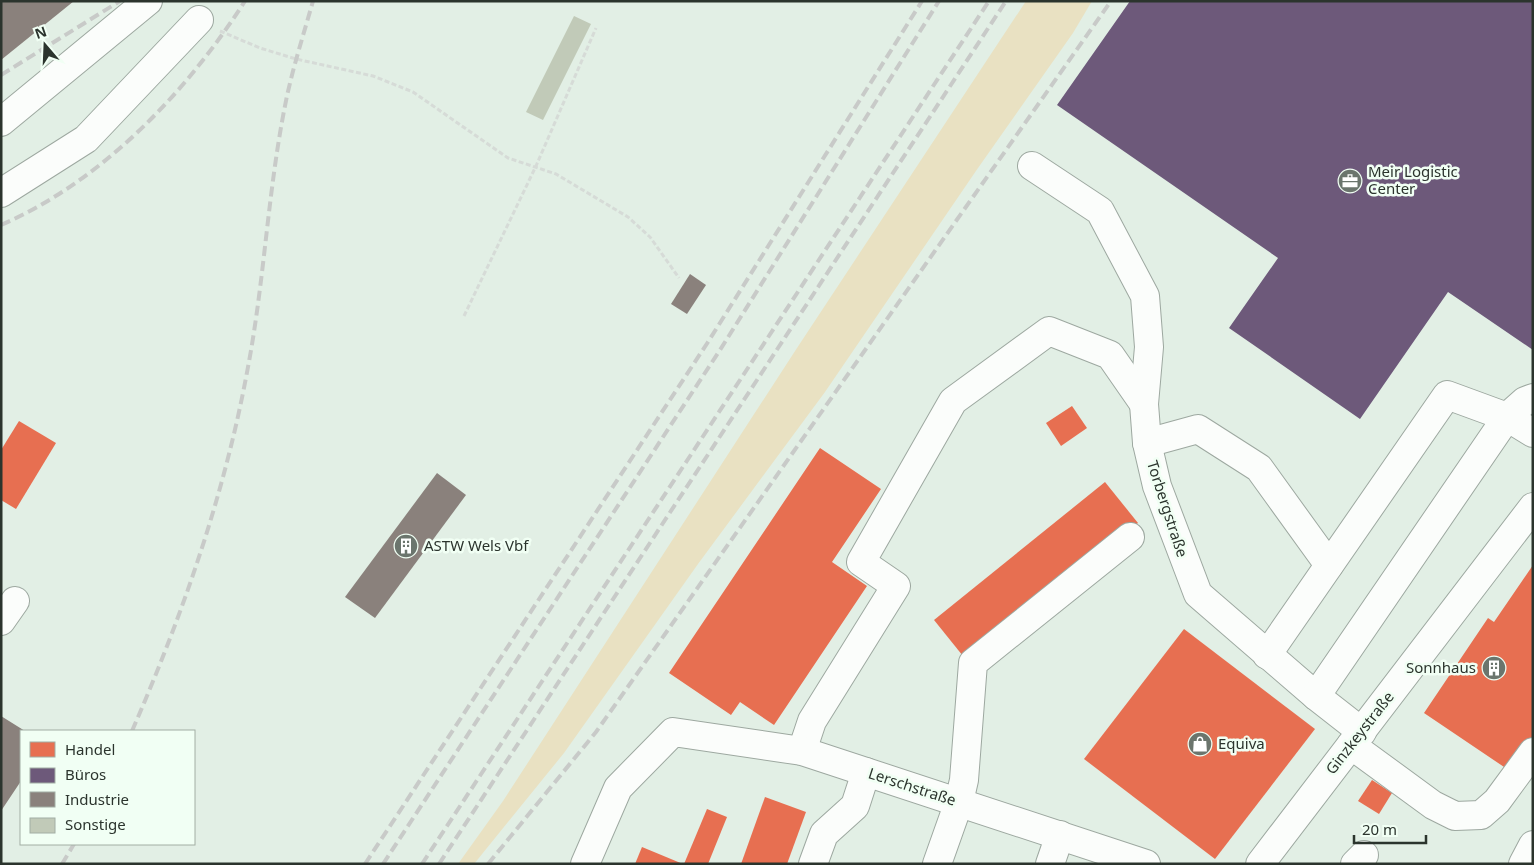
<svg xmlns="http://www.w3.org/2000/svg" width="1534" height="865" font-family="'Noto Sans',sans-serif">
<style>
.green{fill:#e9e1c2}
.shops{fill:#e76f51}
.offices{fill:#6d597a}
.industry{fill:#8a817c}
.building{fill:#c1cab8}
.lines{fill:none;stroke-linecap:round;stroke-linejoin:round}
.minor-casing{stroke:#9da8a0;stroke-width:30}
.major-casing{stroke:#9da8a0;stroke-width:30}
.path{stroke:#d6dbd7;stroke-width:3;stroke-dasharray:5 2.5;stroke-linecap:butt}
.minor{stroke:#fbfdfb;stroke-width:28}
.major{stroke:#fbfdfb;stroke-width:28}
.rail{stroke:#c8cac8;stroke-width:4;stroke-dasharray:10 5;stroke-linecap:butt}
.labels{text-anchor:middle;stroke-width:5;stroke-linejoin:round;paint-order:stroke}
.poi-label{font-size:15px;fill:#2b342d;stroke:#f1fff4;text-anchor:start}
.street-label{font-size:15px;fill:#2b342d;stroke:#f1fff4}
</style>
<rect width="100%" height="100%" fill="#e2efe5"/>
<polygon class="green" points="1026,1 1092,1 1073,33 978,168 825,392 698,564 564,753 474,864 458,864 503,801 797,348"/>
<g class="shops">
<polygon points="1072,406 1087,428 1061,446 1046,423"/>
<polygon points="19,421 56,443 16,509 1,500 1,450"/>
<polygon points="820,448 881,489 832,562 867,586 774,725 740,702 731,715 669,673"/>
<polygon points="1105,482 1138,523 967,661 934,620"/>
<polygon points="1533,565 1533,738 1510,771 1424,713 1488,618 1494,622"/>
<polygon points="1184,629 1315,729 1215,859 1084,759"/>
<polygon points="1372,780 1392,793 1379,814 1358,801"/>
<polygon points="765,797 806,812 787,864 741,864"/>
<polygon points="707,809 727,817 708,864 684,864"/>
<polygon points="642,847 683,864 635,864"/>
</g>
<polygon class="offices" points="1130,1 1533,1 1533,350 1448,292 1360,419 1229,328 1278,258 1057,105"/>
<g class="industry">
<polygon points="1,1 74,1 1,60"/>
<polygon points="690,274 706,285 687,314 671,304"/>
<polygon points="437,473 466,495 375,618 345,597"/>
<polygon points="1,716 25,731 21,731 21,781 1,811"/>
</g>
<polygon class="building" points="574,16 591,24 543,120 526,112"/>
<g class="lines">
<g class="minor-casing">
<g id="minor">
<polyline points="1,122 148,1"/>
<polyline points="1032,166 1100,211 1145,296 1149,347 1144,404 1147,443 1157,486 1198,594 1316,696 1362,732"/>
<polyline points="1,193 86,139 199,20"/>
<polyline points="1147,443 1198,429 1259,468 1329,565"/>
<polyline points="1,621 15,601"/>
<polyline points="1267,655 1447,395 1507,417 1533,433"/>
<polyline points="1316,696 1507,417 1525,401 1533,398"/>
<polyline points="1351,745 1433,805 1455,816 1481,815 1497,801 1533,752"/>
<polyline points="802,751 812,721 896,586 861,562 953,401 1049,331 1110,355 1144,404"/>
<polyline points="585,864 618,788 673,732 802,751 1146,864"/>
<polyline points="813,864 824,834 855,806 866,772"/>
<polyline points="937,864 959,802 964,780 973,663 1130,537"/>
<polyline points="1050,864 1060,835"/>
<polyline points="1260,864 1533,507"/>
<polyline points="1355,864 1364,855"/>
</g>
</g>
<g class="major-casing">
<polyline id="major" points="1523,864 1533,845"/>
</g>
<g class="path">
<polyline points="220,31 260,48 296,59 373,76 413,92 508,158 556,174 628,217 650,237 679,278"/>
<polyline points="464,316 536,166 596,28"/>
</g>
<use href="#minor" class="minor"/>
<use href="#major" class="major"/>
<g class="rail">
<polyline points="1,75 120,1"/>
<path d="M1,225C102,181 186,93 245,1"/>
<path d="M132,731C183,614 225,493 248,367C265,277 268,186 287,96C294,64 304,33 313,1"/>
<polyline points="62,864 74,844"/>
<polyline points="365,864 708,342 922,1"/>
<polyline points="383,864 720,350 939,1"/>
<polyline points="422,864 989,1"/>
<polyline points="439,864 1006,1"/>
<polyline points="488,864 596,732 1111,1"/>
</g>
</g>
<defs>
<g id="office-disc" transform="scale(1.25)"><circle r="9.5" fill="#6b756d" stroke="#f1fff4"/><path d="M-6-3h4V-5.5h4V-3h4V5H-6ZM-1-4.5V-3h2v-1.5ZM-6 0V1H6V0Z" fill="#fff"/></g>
<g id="building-disc" transform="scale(1.25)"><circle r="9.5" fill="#6b756d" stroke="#f1fff4"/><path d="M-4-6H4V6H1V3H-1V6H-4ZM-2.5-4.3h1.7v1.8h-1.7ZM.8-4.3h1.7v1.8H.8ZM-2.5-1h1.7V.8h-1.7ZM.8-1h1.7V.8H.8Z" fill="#fff"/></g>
<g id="shop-disc" transform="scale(1.25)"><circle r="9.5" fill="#6b756d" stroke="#f1fff4"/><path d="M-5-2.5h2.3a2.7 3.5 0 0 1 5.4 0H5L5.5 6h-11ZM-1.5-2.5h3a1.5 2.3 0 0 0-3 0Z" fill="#fff"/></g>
</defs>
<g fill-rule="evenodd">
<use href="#office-disc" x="1350" y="181"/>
<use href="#building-disc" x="406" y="546"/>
<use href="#building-disc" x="1494" y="668"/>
<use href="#shop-disc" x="1200" y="744"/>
</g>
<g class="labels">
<g class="poi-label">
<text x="1368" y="177">Meir Logistic<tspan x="1368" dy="17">Center</tspan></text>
<text x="424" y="551">ASTW Wels Vbf</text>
<text x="1476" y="673" text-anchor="end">Sonnhaus</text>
<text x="1218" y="749">Equiva</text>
</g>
<g class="street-label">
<text transform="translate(1167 509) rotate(72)" y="5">Torbergstraße</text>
<text transform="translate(1360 733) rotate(-52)" y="5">Ginzkeystraße</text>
<text transform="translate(912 787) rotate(18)" y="5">Lerschstraße</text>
</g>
</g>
<rect width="1534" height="865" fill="none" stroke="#2b342d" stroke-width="5"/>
<rect x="20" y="730" width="175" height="115" fill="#f1fff4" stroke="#a2aea4"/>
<rect x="30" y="742" width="25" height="15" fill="#e76f51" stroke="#a2aea4"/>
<text x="65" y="755" font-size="15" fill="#2b342d">Handel</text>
<rect x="30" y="768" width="25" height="15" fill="#6d597a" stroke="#a2aea4"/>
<text x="65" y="780" font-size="15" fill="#2b342d">Büros</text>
<rect x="30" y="792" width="25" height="15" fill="#8a817c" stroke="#a2aea4"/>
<text x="65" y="805" font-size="15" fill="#2b342d">Industrie</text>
<rect x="30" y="818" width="25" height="15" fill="#c1cab8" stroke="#a2aea4"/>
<text x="65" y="830" font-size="15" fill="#2b342d">Sonstige</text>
<g transform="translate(45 45) rotate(341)" stroke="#f1fff4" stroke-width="4" paint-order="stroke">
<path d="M0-4L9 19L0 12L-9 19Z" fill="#2b342d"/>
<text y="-8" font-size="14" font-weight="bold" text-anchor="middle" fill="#2b342d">N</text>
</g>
<path d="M1354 835v8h72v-8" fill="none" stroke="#2b342d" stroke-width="2.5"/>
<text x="1362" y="835" font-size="15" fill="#2b342d" stroke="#f1fff4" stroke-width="4" paint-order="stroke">20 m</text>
</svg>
